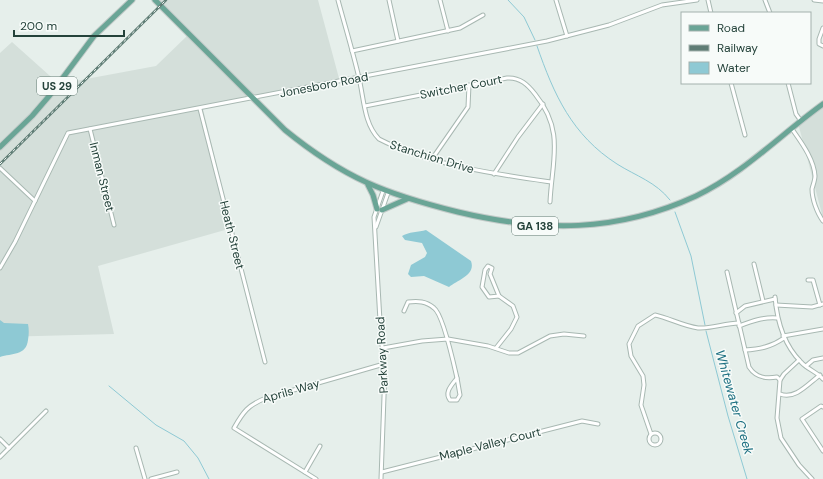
<svg xmlns="http://www.w3.org/2000/svg" width="823" height="479" font-family="'DM Sans',sans-serif">
<style>
.built{fill:#d4dfda}
.water{fill:#8ec9d4}
.lines{fill:none;stroke-linecap:round;stroke-linejoin:round}
.stream{stroke:#8ec9d4;stroke-width:1}
.minor-casing{stroke:#a8b8b2;stroke-width:5}
.primary-casing{stroke:#c2cac8;stroke-width:7}
.minor{stroke:#fff;stroke-width:3}
.primary{stroke:#6aa596;stroke-width:5}
.rail-casing{stroke:#5f7d75;stroke-width:2.5}
.rail{stroke:#f7fbf9;stroke-width:1;stroke-dasharray:3;stroke-linecap:butt}
.labels{text-anchor:middle;stroke-width:3;stroke-linejoin:round;paint-order:stroke}
.shield{fill:#f7fbf9;stroke:#637a73;stroke-width:1}
.shield-label{font-size:11px;font-weight:bold;fill:#24423a}
.street-label{font-size:12px;fill:#24423a;stroke:#f7fbf9}
.water-label{font-size:13px;font-style:italic;fill:#1c6f80;stroke:#f7fbf9}
</style>
<rect width="100%" height="100%" fill="#e6efeb"/>
<g class="built">
<polygon points="157,0 318,0 340,82 259,97 203,109 232,228 98,266 114,334 0,337 0,53 12,42 59,84 156,66 189,34"/>
<polygon points="823,105 823,218 798,123"/>
</g>
<g class="water">
<path d="M426,230L471,261C476,275 458,280 449,287L424,276L411,277L408,274L411,265L425,257L427,253L422,243L405,240L402,236C408,232 419,232 426,230Z"/>
<path d="M0,320L4,323L28,324C29,329 29,334 28,340C26,356 12,353 0,357Z"/>
</g>
<g class="lines">
<g class="stream">
<polyline points="508,0 524,17 535,40"/>
<path d="M537,46C554,95 572,135 617,164C636,176 656,182 670,200"/>
<polyline points="675,212 691,256 705,325"/>
<polyline points="706,331 728,416 747,479"/>
<polyline points="109,386 156,425 184,441 198,458 209,479"/>
</g>
<g class="minor-casing">
<g id="minor">
<path d="M338,0C345,26 353,52 359,78C364,99 364,124 379,139C429,165 495,174 551,182"/>
<polyline points="389,0 398,41"/>
<polyline points="440,0 448,31"/>
<polyline points="556,0 567,36"/>
<polyline points="708,0 711,13"/>
<polyline points="765,0 770,13"/>
<polyline points="814,0 823,1"/>
<polyline points="823,28 819,39 819,44 823,46"/>
<polyline points="352,51 460,28 483,15"/>
<polyline points="731,83 745,135"/>
<polyline points="788,83 796,114 801,121"/>
<path d="M365,106L507,78C520,77 528,85 535,94C565,131 552,160 550,202"/>
<polyline points="200,109 265,362"/>
<polyline points="90,129 114,225"/>
<path d="M792,129C801,142 814,159 815,176C815,180 813,185 812,189C812,199 817,213 823,221"/>
<polyline points="432,159 468,107 469,85"/>
<polyline points="0,168 35,201"/>
<polyline points="494,174 518,137 543,104"/>
<polyline points="376,227 388,193"/>
<polyline points="754,264 763,301"/>
<polygon points="488,266 492,268 490,274 499,296 489,297 482,287 485,270"/>
<polyline points="0,268 15,242 68,133 547,41 609,25 662,5 697,0"/>
<path d="M727,272L749,367C756,378 766,379 777,377L780,380"/>
<polyline points="808,280 813,280 820,305"/>
<path d="M775,297C777,321 783,344 801,362C807,369 817,372 823,379"/>
<polyline points="776,305 812,307 823,304"/>
<path d="M404,311L408,302C418,301 426,301 434,308C443,314 454,365 457,378"/>
<polyline points="736,313 745,306 775,299"/>
<path d="M739,326C752,321 763,317 777,318"/>
<polyline points="783,336 823,329"/>
<polyline points="383,348 422,341 448,339 488,346 509,353 518,353 550,336 564,334 584,336"/>
<polyline points="496,348 511,329 517,317 513,306 499,296"/>
<path d="M745,350C760,349 771,347 784,338"/>
<polyline points="799,360 784,374 780,380 777,418 781,438 799,465 812,479"/>
<polyline points="806,366 813,360 823,358"/>
<path d="M457,378L460,395L457,400H450C444,392 452,385 457,378Z"/>
<path d="M780,394C795,400 808,384 820,375"/>
<polyline points="823,407 821,406 802,419 823,451"/>
<circle cx="655" cy="439" r="6"/>
<path d="M651,434L641,405L644,385L643,376L631,356L629,344L638,326L655,315C669,318 683,326 698,328C711,329 725,323 739,323"/>
<polyline points="0,439 9,448"/>
<polyline points="136,448 145,479"/>
<polyline points="0,457 46,411"/>
<polyline points="305,472 320,446"/>
<polyline points="382,472 582,421 598,424"/>
<polyline points="151,479 177,472"/>
<path d="M316,479L234,428C243,412 248,405 266,398L384,364"/>
<polyline points="381,479 385,369 381,338 374,217 383,191"/>
</g>
</g>
<g class="primary-casing">
<g id="primary">
<path d="M155,0L285,130C344,178 385,194 458,212C542,232 616,233 696,196C744,173 780,135 823,104"/>
<polyline points="0,147 32,116 50,95 94,36 132,0"/>
<polyline points="368,185 373,195 377,209"/>
<polyline points="382,210 407,199"/>
</g>
</g>
<use href="#minor" class="minor"/>
<use href="#primary" class="primary"/>
<g class="rail-casing">
<polyline id="rail" points="0,164 166,0"/>
</g>
<use href="#rail" class="rail"/>
</g>
<g class="labels">
<g class="shield">
<rect x="37" y="77" width="40" height="18" rx="3"/>
<rect x="512" y="217" width="46" height="18" rx="3"/>
</g>
<g class="shield-label">
<text x="57" y="90">US 29</text>
<text x="535" y="230">GA 138</text>
</g>
<g class="street-label">
<text transform="translate(324 85) rotate(-11)" y="4">Jonesboro Road</text>
<text transform="translate(461 87) rotate(-11)" y="4">Switcher Court</text>
<text transform="translate(432 157) rotate(17)" y="4">Stanchion Drive</text>
<text transform="translate(102 177) rotate(76)" y="4">Inman Street</text>
<text transform="translate(232 235) rotate(76)" y="4">Heath Street</text>
<text transform="translate(382 355) rotate(-93)" y="4">Parkway Road</text>
<text transform="translate(291 391) rotate(-16)" y="4">Aprils Way</text>
<text transform="translate(490 444) rotate(-14)" y="4">Maple Valley Court</text>
</g>
<g class="water-label">
<text transform="translate(735 402) rotate(74)" y="5">Whitewater Creek</text>
</g>
</g>
<rect x="681" y="12" width="130" height="72" fill="#f7fbf9" stroke="#a3b1ad"/>
<rect x="689" y="25" width="20" height="6" fill="#6aa596" stroke="#a3b1ad"/>
<text x="717" y="32" font-size="12" fill="#24423a">Road</text>
<rect x="689" y="45" width="20" height="6" fill="#5f7d75" stroke="#a3b1ad"/>
<text x="717" y="52" font-size="12" fill="#24423a">Railway</text>
<rect x="689" y="62" width="20" height="12" fill="#8ec9d4" stroke="#a3b1ad"/>
<text x="717" y="72" font-size="12" fill="#24423a">Water</text>
<path d="M14 30v6h110v-6" fill="none" stroke="#24423a" stroke-width="2"/>
<text x="20" y="30" font-size="12" fill="#24423a" stroke="#f7fbf9" stroke-width="3" paint-order="stroke">200 m</text>
</svg>
